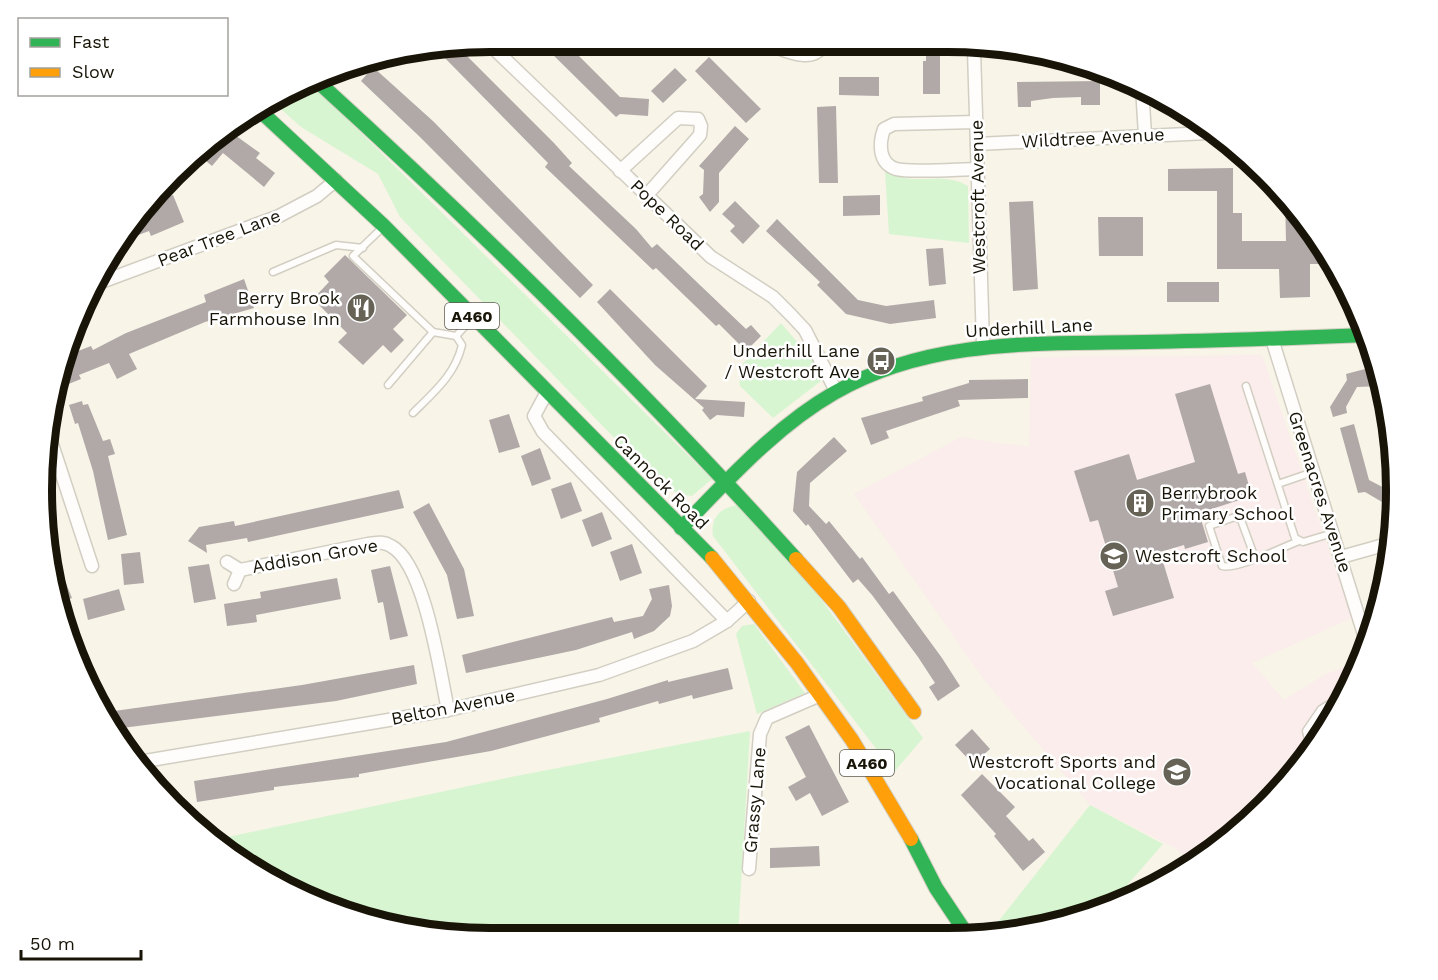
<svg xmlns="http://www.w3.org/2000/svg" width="1438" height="980" font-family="'Work Sans',sans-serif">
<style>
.education{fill:#faedeb}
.green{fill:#d7f5d1}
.building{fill:#b0a9a8}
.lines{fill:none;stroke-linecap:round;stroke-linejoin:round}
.lane-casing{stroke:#d2cec2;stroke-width:9}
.street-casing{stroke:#d2cec2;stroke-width:15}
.fast-casing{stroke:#d2cec2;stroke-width:16}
.slow-casing{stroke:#d2cec2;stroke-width:16}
.lane{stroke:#fefdfc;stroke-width:6}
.street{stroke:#fefdfc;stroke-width:12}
.fast{stroke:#30b455;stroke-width:14}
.slow{stroke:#ff9f0a;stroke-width:14}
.labels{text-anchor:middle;stroke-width:5;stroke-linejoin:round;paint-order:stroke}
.shield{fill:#fff;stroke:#5d5a51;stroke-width:1.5}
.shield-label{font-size:16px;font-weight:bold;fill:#181407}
.street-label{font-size:18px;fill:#181407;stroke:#fff}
.poi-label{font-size:18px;fill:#181407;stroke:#fff;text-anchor:end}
.rim{fill:none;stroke:#181407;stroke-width:8}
</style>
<rect width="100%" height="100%" fill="#f8f4e8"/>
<polygon class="education" points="1262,355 1352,618 1252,663 1284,700 1324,675 1362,660 1321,739 1265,807 1194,864 1175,848 1090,805 984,680 854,494 961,437 1029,447 1031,357"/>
<g class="green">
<polygon points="308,84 345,117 712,479 692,496 679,494 657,482 400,217 378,174 301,127 273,102"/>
<path d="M885,171C913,188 942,170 968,186L969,243L889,234Z"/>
<polygon points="781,323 819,368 822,380 773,418 740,386 739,368"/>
<path d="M739,505L812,587L923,738L894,772L713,536C710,517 721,507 739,505Z"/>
<polygon points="754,624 805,693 757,714 736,634 742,626"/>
<polygon points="750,731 738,935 403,929 292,892 224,843 223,838 511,777"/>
<polygon points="1090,805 1163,844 1108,907 1036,929 992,934 990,932"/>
</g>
<g class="building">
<polygon points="541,43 566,43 620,97 649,99 648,116 620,114 616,117"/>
<polygon points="458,47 554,143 572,163 569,166 636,229 652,248 657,244 746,329 751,325 761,336 746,351 719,324 716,326 656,268 653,270 545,167 548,163 438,51"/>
<polygon points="926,49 940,49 940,94 923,94 923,61 926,61"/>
<polygon points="709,57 761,109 746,123 695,71"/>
<polygon points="373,67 434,122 593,285 580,298 420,137 361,81"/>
<polygon points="675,68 687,80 663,103 651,91"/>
<polygon points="839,77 879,77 879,96 839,95"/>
<polygon points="1100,81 1100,105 1081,105 1081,97 1053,98 1031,101 1031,107 1018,107 1017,82"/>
<polygon points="836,106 838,183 819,183 817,107"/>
<polygon points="735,126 749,139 719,173 719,202 710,212 699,197 703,194 704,170 699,166"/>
<polygon points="228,130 260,153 256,158 275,173 264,187 223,153 212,166 200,156"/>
<polygon points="1233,168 1233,213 1242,213 1242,241 1286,241 1285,198 1311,229 1311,238 1320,241 1333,264 1310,264 1310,297 1280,298 1279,269 1217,269 1217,191 1168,191 1168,169"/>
<polygon points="173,195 184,222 151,236 149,231 120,242 135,217 148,205"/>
<polygon points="880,195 880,215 843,216 843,196"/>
<polygon points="735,201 760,226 743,244 730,231 735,226 722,214"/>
<polygon points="1033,201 1038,289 1013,291 1009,202"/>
<polygon points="1098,217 1143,217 1143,256 1099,256"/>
<polygon points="777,219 858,300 886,306 934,300 936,318 890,324 846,314 817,285 820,282 766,231"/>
<polygon points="943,248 946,284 929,286 926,249"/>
<polygon points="345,255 407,315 393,329 404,340 391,353 383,345 363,365 338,342 347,333 313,299 329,282 324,276"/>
<polygon points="244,279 254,308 205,322 129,354 137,369 117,379 109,363 79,375 81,379 66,385 63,377 68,355 91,346 93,350 126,333 206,302 204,295"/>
<rect x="1167" y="282" width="52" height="20"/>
<polygon points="610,289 707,386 695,399 745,402 744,417 717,415 710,420 702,410 704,408 655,365 597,302"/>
<polygon points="1365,369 1377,369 1382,386 1357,387 1346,407 1347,413 1333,417 1330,407 1347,380 1346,374"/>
<polygon points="1028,379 1028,398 958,400 960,406 886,431 889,438 871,445 861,418 923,401 922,397 969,383 969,380"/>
<polygon points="1210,384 1238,474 1245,472 1252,496 1199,513 1208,542 1185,549 1184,545 1160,552 1174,598 1113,616 1105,591 1118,587 1098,520 1090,522 1074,471 1129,454 1137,480 1195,462 1175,394"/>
<polygon points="82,401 83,405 88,404 103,441 110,439 115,454 108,456 127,535 108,540 93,471 78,423 75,424 69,405"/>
<polygon points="509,414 520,447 499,453 489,420"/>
<polygon points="1354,424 1369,480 1396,494 1394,509 1365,492 1358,493 1340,428"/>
<polygon points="834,437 847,451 810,483 809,506 826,524 829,521 860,559 862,557 889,594 893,591 942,658 960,686 938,701 929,687 935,683 918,657 872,595 858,579 853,583 808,524 806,526 793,511 797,472"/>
<polygon points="540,448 551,479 532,486 521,456"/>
<polygon points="571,482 582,511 561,519 551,489"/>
<polygon points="399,490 404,508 248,542 247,538 206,545 207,553 188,541 199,527 234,521 235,526"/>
<polygon points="429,503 464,569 474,616 457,619 447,575 413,512"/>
<polygon points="602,512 612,539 592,547 582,520"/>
<polygon points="632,544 642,573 620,581 610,552"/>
<polygon points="140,552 144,583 124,585 121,554"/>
<polygon points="54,554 72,598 60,603 51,578 49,556"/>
<polygon points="209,564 216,599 194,603 188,567"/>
<polygon points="390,566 408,636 390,640 383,602 378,603 371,570"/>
<polygon points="337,578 341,599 256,615 257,622 227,626 224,604 261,598 260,592"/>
<polygon points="669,585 672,606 670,616 654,631 634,639 632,632 576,650 466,673 462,655 612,617 614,622 643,616 652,599 649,589"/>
<polygon points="119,589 125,610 88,620 83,599"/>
<polygon points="414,665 417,684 336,701 114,729 108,722 107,712 302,685"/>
<polygon points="728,668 733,689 693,699 692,695 659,704 658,701 599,718 600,722 491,751 359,774 359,777 274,787 274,790 197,802 194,781 446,742 607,699 668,680 668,682"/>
<polygon points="809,725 849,802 822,816 810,793 796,801 788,787 806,777 785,737"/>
<polygon points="972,729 990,749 973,764 955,745"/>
<polygon points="982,774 1015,807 1006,816 1029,841 1033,838 1045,852 1023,871 994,836 996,834 961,795"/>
<polygon points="819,846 820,866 770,868 770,848"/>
</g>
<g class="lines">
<g class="lane-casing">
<g id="lane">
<polyline points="381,229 353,256 433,332 456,336 471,320"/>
<polyline points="273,272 336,245 363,248"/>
<polyline points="388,385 433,332"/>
<polyline points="1246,386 1295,538 1303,542 1333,533"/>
<path d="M413,413C434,392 455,375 462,345L456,336"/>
<polyline points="1278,484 1313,472"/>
<path d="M1255,558L1241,520L1235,517L1209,526L1222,566C1237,570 1283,547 1299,541"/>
<polyline points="1311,750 1306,731 1321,709 1345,694"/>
</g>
</g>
<g class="street-casing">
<g id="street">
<polyline points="487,42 711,257 773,297 791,315 805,330 836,391"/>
<path d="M772,46C787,51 811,63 822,47"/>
<polyline points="974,50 983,344"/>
<polyline points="1142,87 1145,135"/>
<path d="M976,122L894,124L884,129C879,143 878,163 896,169C910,173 961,169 978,169"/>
<polyline points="977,144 1208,133"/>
<polyline points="620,171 678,118 698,119 701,126 700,135 646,196"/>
<polyline points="96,284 279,216 317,196 336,180"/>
<polyline points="1272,339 1367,644"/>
<polyline points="547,392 534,416 543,432 727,621"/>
<polyline points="49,435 92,566"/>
<polyline points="1341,557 1391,543"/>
<polyline points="227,562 240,570 234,584"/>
<path d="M240,570L368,544C377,543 383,541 391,546C425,564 440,673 448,710"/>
<polyline points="139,762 448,710 599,675 693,641 727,621 749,601"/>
<polyline points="749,869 760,734 767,718 820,695"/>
</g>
</g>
<g class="fast-casing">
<g id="fast">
<path d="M316,80C483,232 645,391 796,559"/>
<polyline points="258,109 384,226 712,558"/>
<path d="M681,528C728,480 775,427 834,393C929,338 1038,344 1144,342C1218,341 1293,338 1367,335"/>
<polyline points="911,839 936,888 968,936"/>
</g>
</g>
<g class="slow-casing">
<g id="slow">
<polyline points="712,558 797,663 852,740 911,839"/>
<polyline points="796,559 839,607 914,712"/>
</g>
</g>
<use href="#lane" class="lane"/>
<use href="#street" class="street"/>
<use href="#fast" class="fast"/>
<use href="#slow" class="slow"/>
</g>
<defs>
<g id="restaurant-disc" transform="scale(1.5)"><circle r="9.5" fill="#666256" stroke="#fff"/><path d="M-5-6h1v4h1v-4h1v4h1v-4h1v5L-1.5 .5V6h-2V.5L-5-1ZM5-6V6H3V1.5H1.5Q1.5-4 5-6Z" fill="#fff"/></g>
<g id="bus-disc" transform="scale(1.5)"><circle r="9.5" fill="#666256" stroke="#fff"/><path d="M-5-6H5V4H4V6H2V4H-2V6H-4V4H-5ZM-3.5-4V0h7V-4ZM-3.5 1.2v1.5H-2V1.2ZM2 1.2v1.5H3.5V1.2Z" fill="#fff"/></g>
<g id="building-disc" transform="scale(1.5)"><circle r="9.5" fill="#666256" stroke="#fff"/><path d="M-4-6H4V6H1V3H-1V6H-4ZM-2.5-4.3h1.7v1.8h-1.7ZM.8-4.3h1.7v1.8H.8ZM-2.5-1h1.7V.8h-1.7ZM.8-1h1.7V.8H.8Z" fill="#fff"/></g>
<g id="school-disc" transform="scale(1.5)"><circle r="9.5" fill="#666256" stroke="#fff"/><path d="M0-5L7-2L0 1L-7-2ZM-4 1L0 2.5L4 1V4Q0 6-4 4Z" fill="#fff"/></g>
</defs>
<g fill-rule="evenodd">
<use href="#restaurant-disc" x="361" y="308"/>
<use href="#bus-disc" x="881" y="361"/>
<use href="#building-disc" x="1140" y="503"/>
<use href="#school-disc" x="1114" y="556"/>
<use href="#school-disc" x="1177" y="772"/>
</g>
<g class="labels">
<g class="shield">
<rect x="445" y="303" width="54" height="26" rx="4.5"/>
<rect x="840" y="750" width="54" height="26" rx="4.5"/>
</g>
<g class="shield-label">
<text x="472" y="322">A460</text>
<text x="867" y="769">A460</text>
</g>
<g class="street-label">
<text transform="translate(1093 138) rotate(-3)" y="6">Wildtree Avenue</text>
<text transform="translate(978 197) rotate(-91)" y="6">Westcroft Avenue</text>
<text transform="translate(667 215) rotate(44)" y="6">Pope Road</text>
<text transform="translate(219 238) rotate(-21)" y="6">Pear Tree Lane</text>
<text transform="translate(1029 328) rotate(-3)" y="6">Underhill Lane</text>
<text transform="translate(661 482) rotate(45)" y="6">Cannock Road</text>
<text transform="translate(1320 492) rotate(72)" y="6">Greenacres Avenue</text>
<text transform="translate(315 556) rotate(-10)" y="6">Addison Grove</text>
<text transform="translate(453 707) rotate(-11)" y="6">Belton Avenue</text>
<text transform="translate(755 800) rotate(-85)" y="6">Grassy Lane</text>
</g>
<g class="poi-label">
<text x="340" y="304">Berry Brook<tspan x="340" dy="21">Farmhouse Inn</tspan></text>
<text x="860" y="357">Underhill Lane<tspan x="860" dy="21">/ Westcroft Ave</tspan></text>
<text x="1161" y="499" text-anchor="start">Berrybrook<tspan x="1161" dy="21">Primary School</tspan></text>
<text x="1135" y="562" text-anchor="start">Westcroft School</text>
<text x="1156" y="768">Westcroft Sports and<tspan x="1156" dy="21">Vocational College</tspan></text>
</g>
</g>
<path d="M0 0H1438V980H0ZM490 52H948A438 438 0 0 1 1386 490V490A438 438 0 0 1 948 928H490A438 438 0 0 1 52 490V490A438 438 0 0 1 490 52Z" fill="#fff" fill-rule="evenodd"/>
<path class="rim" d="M490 52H948A438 438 0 0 1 1386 490V490A438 438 0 0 1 948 928H490A438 438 0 0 1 52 490V490A438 438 0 0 1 490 52Z"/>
<rect x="18" y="18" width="210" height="78" fill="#ffffff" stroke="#a3a19c" stroke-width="1.5"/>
<rect x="30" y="38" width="30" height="9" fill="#30b455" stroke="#a3a19c" stroke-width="1.5"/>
<text x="72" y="48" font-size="18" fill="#181407">Fast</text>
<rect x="30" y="68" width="30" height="9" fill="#ff9f0a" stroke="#a3a19c" stroke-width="1.5"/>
<text x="72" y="78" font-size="18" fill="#181407">Slow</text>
<path d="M21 950v9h120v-9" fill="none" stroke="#181407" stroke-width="3"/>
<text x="30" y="950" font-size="18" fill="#181407" stroke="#ffffff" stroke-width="4.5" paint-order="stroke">50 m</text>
</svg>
